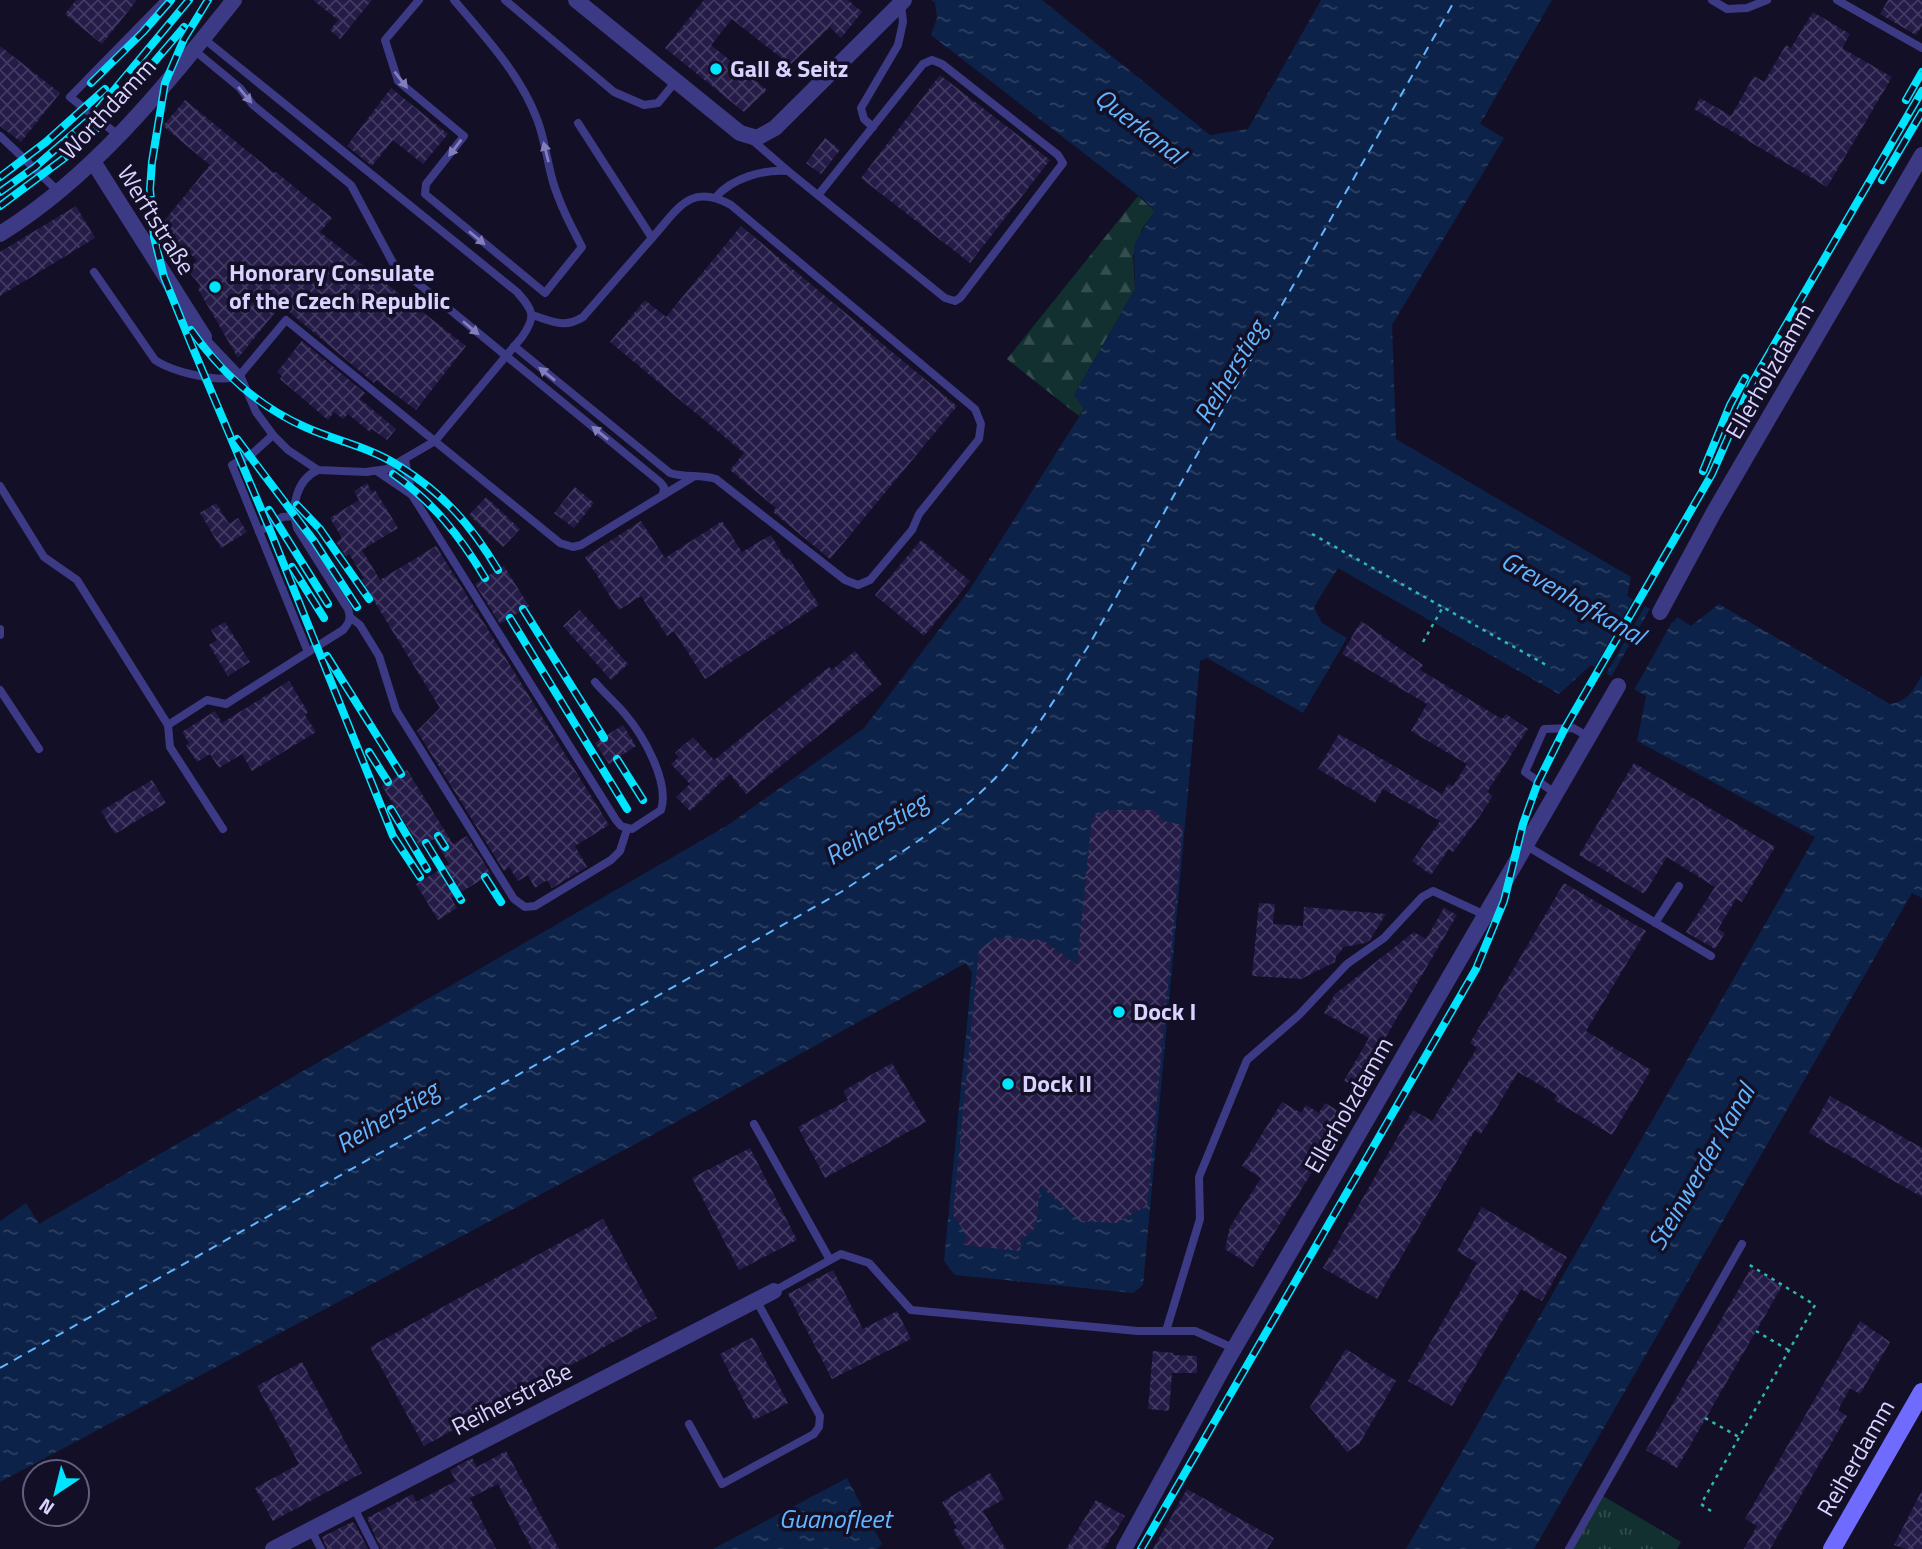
<svg xmlns="http://www.w3.org/2000/svg" width="1922" height="1549" font-family="'Titillium Web',sans-serif">
<style>
.grass{fill:url(#grass-tufts)}
.forest{fill:url(#forest-firs)}
.water{fill:url(#water-ripples)}
.pier{fill:#130f26}
.lines{fill:none;stroke-linecap:round;stroke-linejoin:round}
.ferry{stroke:#62b6ff;stroke-width:2;stroke-dasharray:9 7;stroke-linecap:butt}
.building{fill:url(#building-cross-hatch)}
.path{stroke:#2fb8b0;stroke-width:2.5;stroke-dasharray:3.5 5;stroke-linecap:butt}
.lane{stroke:#3d3a85;stroke-width:8}
.street{stroke:#3d3a85;stroke-width:16}
.secondary{stroke:#6f6bff;stroke-width:18}
.rail-casing{stroke:#00e5ff;stroke-width:8}
.rail{stroke:#130f26;stroke-width:5;stroke-dasharray:16;stroke-linecap:butt}
.oneway{fill:#837fbc}
.poi-dot{fill:#00e5ff;stroke:#130f26;stroke-width:2.5}
.labels{text-anchor:middle;stroke-width:7;stroke-linejoin:round;paint-order:stroke}
.poi-label{font-size:24px;font-weight:bold;fill:#d9d4ff;stroke:#130f26;text-anchor:start}
.street-label{font-size:24px;fill:#d9d4ff;stroke:#130f26}
.water-label{font-size:26px;font-style:italic;fill:#62b6ff;stroke:#130f26}
</style>
<defs>
<pattern id="grass-tufts" width="24" height="20" patternUnits="userSpaceOnUse" patternTransform="scale(1.75)"><rect width="24" height="20" fill="#12302f"/><path d="M3 7l-1-3M5 7V3M7 7l1-3M15 17l-1-3M17 17v-4M19 17l1-3" fill="none" stroke="#344d4e"/></pattern>
<pattern id="forest-firs" width="22" height="20" patternUnits="userSpaceOnUse" patternTransform="scale(1.75)"><rect width="22" height="20" fill="#12302f"/><path d="M5 1l3.5 6h-7zM16 11l3.5 6h-7z" fill="#344d4e"/></pattern>
<pattern id="water-ripples" width="26" height="14" patternUnits="userSpaceOnUse" patternTransform="scale(1.75)"><rect width="26" height="14" fill="#0c2248"/><path d="M2 4q2-2 4 0t4 0M15 11q2-2 4 0t4 0" fill="none" stroke="#2f4163"/></pattern>
<pattern id="building-cross-hatch" width="8" height="8" patternUnits="userSpaceOnUse" patternTransform="scale(1.75)"><rect width="8" height="8" fill="#241b47"/><path d="M0 0l8 8M0 8l8-8" fill="none" stroke="#433b63"/></pattern>
</defs>
<rect width="100%" height="100%" fill="#130f26"/>
<polygon class="grass" points="1603,1496 1681,1542 1677,1549 1573,1549"/>
<polygon class="forest" points="1138,196 1155,211 1142,229 1133,256 1135,289 1074,395 1084,408 1079,416 1007,359"/>
<g class="water">
<path d="M931,0H1042L1210,135L1248,129L1321,0H1552L1480,124L1504,138L1392,325L1396,439L1631,577L1627,596L1674,622L1677,617L1691,626L1719,604L1890,704C1909,701 1913,690 1922,675V898L1912,893L1534,1549H1406L1815,837L1637,741L1646,696L1591,665L1559,694L1338,568L1314,607L1322,623L1347,638L1303,713L1207,658L1200,661L1143,1285L1133,1293L955,1275L944,1261L972,973L966,963L652,1135L0,1482V1221L26,1203L39,1224L728,825L864,728L970,589L1084,409L1074,395L1135,289L1134,245L1154,211L1147,202L931,35L937,18L935,3Z"/>
<polygon points="847,1478 882,1544 877,1549 713,1549"/>
</g>
<g class="pier">
<polygon points="1634,598 1646,604 1605,676 1593,670"/>
<polygon points="1651,607 1673,620 1633,692 1610,679"/>
</g>
<g class="lines">
<path class="ferry" d="M0,1368L841,892C893,857 958,819 1000,773C1035,734 1061,689 1089,645L1455,0"/>
</g>
<g class="building">
<polygon points="76,0 137,0 102,44 65,14"/>
<polygon points="313,0 372,0 340,39 330,30 338,20"/>
<polygon points="704,0 848,0 862,12 841,38 830,27 790,65 732,19 711,45 767,90 744,112 665,48"/>
<polygon points="1888,0 1922,0 1922,26 1916,35 1880,14"/>
<polygon points="1813,12 1850,34 1842,48 1892,77 1827,187 1694,109 1700,98 1731,116 1754,76 1764,82 1786,45 1791,48"/>
<polygon points="0,46 60,93 21,142 0,126"/>
<polygon points="940,75 1050,160 970,263 861,178"/>
<polygon points="391,88 448,134 423,164 393,140 372,166 347,146"/>
<polygon points="185,100 274,173 276,172 332,218 320,232 466,346 416,410 376,380 374,383 281,305 238,358 198,289 200,285 188,271 197,260 159,227 210,165 163,126"/>
<polygon points="825,138 840,150 821,174 806,163"/>
<polygon points="76,206 95,238 0,296 0,252"/>
<polygon points="741,226 957,406 830,559 773,512 776,508 730,470 744,453 610,342 645,300 666,317"/>
<polygon points="302,341 365,393 360,399 396,429 387,440 372,429 370,432 348,414 343,419 334,412 328,420 280,379 282,376 277,372"/>
<polygon points="367,483 372,492 375,490 398,528 362,550 380,580 436,546 609,825 575,846 587,867 552,888 547,880 535,888 528,875 518,881 509,867 504,871 417,731 440,708 361,580 364,578 349,554 346,556 336,542 342,538 330,518 359,500 354,491"/>
<polygon points="575,487 594,503 574,528 554,513"/>
<polygon points="486,497 520,529 503,547 469,515"/>
<polygon points="216,503 229,524 238,518 247,532 221,548 200,513"/>
<polygon points="641,521 665,558 722,521 742,552 771,535 786,560 789,558 819,605 705,679 674,631 667,636 641,596 619,610 585,557"/>
<polygon points="921,540 970,581 924,636 875,595"/>
<polygon points="504,566 529,606 500,624 475,584"/>
<polygon points="580,610 628,664 611,680 563,626"/>
<polygon points="1361,621 1423,665 1420,670 1502,719 1506,714 1528,729 1487,792 1493,796 1479,817 1453,852 1449,849 1431,875 1412,861 1440,821 1383,789 1375,803 1318,769 1339,734 1442,794 1448,784 1453,786 1467,764 1411,731 1427,704 1342,654"/>
<polygon points="225,622 250,662 228,676 209,645 217,640 211,630"/>
<polygon points="855,651 882,684 746,794 730,774 690,811 676,797 690,784 671,764 679,757 675,753 693,737 714,760 829,667 832,670"/>
<polygon points="289,681 308,712 305,715 316,732 252,771 242,754 219,768 210,754 197,762 186,745 189,743 182,732 215,711 222,723"/>
<polygon points="623,725 636,746 609,764 595,743"/>
<polygon points="1634,763 1775,847 1742,902 1736,899 1718,929 1725,933 1715,949 1686,932 1715,887 1667,857 1644,894 1579,855"/>
<polygon points="407,770 453,844 467,836 491,874 451,898 457,908 438,920 416,884 449,864 434,839 420,847 382,786"/>
<polygon points="152,780 166,803 115,834 101,811"/>
<polygon points="1108,810 1154,810 1164,821 1183,825 1147,1206 1116,1223 1081,1221 1040,1186 1036,1227 1021,1240 1020,1251 964,1245 966,1234 953,1215 979,950 996,937 1043,940 1077,965 1092,818"/>
<polygon points="1564,883 1646,931 1586,1031 1651,1070 1612,1135 1554,1100 1557,1095 1518,1072 1481,1134 1475,1130 1377,1299 1323,1268 1413,1110 1432,1121 1477,1048 1470,1043"/>
<polygon points="1259,903 1275,904 1273,924 1303,926 1304,907 1386,914 1370,940 1365,943 1344,947 1336,957 1335,962 1301,979 1252,976"/>
<polygon points="1444,908 1457,915 1356,1088 1344,1081 1369,1038 1324,1013 1335,994 1414,932 1426,939"/>
<polygon points="892,1063 926,1122 825,1178 798,1127 848,1100 843,1091"/>
<polygon points="1830,1096 1922,1148 1922,1197 1809,1133"/>
<polygon points="1282,1102 1301,1113 1306,1105 1319,1113 1325,1103 1347,1116 1253,1267 1225,1249 1230,1227 1261,1178 1242,1166"/>
<polygon points="750,1148 797,1240 739,1270 692,1178"/>
<polygon points="1482,1207 1567,1257 1542,1301 1521,1289 1452,1406 1408,1381 1477,1263 1457,1251"/>
<polygon points="603,1219 657,1318 424,1446 370,1347"/>
<polygon points="1751,1268 1782,1286 1677,1468 1646,1450"/>
<polygon points="833,1270 863,1329 897,1311 911,1339 832,1379 788,1294"/>
<polygon points="1860,1321 1890,1342 1860,1394 1850,1388 1838,1410 1847,1416 1770,1549 1744,1549 1757,1526 1745,1519"/>
<polygon points="753,1337 788,1403 754,1420 720,1354"/>
<polygon points="1346,1349 1396,1381 1359,1444 1347,1452 1310,1407"/>
<polygon points="1153,1351 1174,1353 1173,1355 1197,1356 1197,1373 1172,1373 1169,1411 1148,1409"/>
<polygon points="302,1362 362,1473 273,1521 255,1488 299,1464 257,1386"/>
<polygon points="506,1451 559,1549 532,1549 498,1484 470,1498 496,1549 381,1549 367,1518 413,1494 416,1502 456,1481 450,1470 472,1458 477,1467"/>
<polygon points="990,1473 1004,1499 983,1511 1006,1549 965,1549 953,1530 957,1528 942,1502"/>
<polygon points="1187,1489 1274,1538 1267,1549 1153,1549"/>
<polygon points="1922,1490 1922,1549 1906,1549 1894,1545"/>
<polygon points="1096,1500 1125,1516 1104,1549 1066,1549"/>
<polygon points="352,1522 355,1524 368,1549 327,1549 322,1537"/>
</g>
<g class="lines">
<g class="path">
<polyline points="1312,534 1548,666"/>
<polyline points="1423,642 1443,607"/>
<polyline points="1756,1331 1790,1351"/>
<polyline points="1705,1418 1739,1437"/>
<polyline points="1711,1511 1701,1504 1815,1305 1748,1264"/>
</g>
<g class="lane">
<path d="M419,0L385,40L398,81L464,136L426,184L425,194L545,293L582,247C571,226 560,205 553,182C547,162 545,139 537,119C520,74 485,37 454,0"/>
<polyline points="505,0 614,92 644,105 658,103 676,81"/>
<polyline points="1712,0 1727,9 1747,8 1767,0"/>
<polyline points="1837,0 1922,48"/>
<path d="M203,38L517,292C533,310 537,316 522,337L435,441L387,469L366,472L318,470L288,450L273,435L256,412L240,375L204,337"/>
<polyline points="194,50 240,88 253,105 351,185 393,263 660,482 664,487 663,495"/>
<polyline points="873,127 864,119 861,108 898,45 903,22 901,4"/>
<polyline points="118,135 70,97 165,0"/>
<polyline points="0,136 58,191"/>
<polyline points="751,139 788,171"/>
<path d="M716,197C732,178 764,169 788,171L945,298L955,301L960,298L1063,163L1058,155L942,64L932,60L923,64L819,194"/>
<path d="M94,272L155,360C171,371 222,385 240,375L286,320L560,543L573,547L581,545L693,477"/>
<path d="M532,315C552,321 564,329 583,317L652,238L578,123"/>
<path d="M514,346L670,473C685,478 701,474 716,479L845,580L858,585L870,580L912,530L919,514L979,439L981,424L975,409L731,205C690,182 678,209 652,238"/>
<polyline points="273,435 253,453 232,465 308,652"/>
<path d="M405,460L412,495L616,820L621,826L632,829L661,810C670,782 643,735 625,714C616,703 604,693 595,682"/>
<polyline points="378,472 412,495"/>
<polyline points="0,486 44,557 77,580 168,725 170,747 223,829"/>
<polyline points="259,532 282,517 295,516"/>
<polyline points="350,617 360,625 379,656 396,710 514,899 525,907 535,906 611,860 620,851 627,829"/>
<polyline points="0,629 0,635"/>
<polyline points="0,690 39,749"/>
<path d="M168,725L207,700L226,704L343,630C350,622 351,618 348,609L297,528C290,507 297,479 318,470"/>
<polyline points="1555,793 1525,772 1544,729 1573,728 1589,737"/>
<polyline points="1525,845 1711,956"/>
<polyline points="1655,923 1679,886"/>
<polyline points="754,1124 830,1260"/>
<polyline points="774,1291 841,1254 869,1263 911,1310 1138,1331 1195,1331 1235,1349"/>
<polyline points="1166,1331 1200,1219 1199,1177 1247,1060 1299,1015 1347,964 1384,938 1422,897 1433,891 1485,915"/>
<polyline points="689,1424 722,1484 814,1434 819,1427 820,1416 756,1300"/>
<polyline points="353,1506 375,1549"/>
<polyline points="310,1528 321,1549"/>
<polyline points="1569,1549 1742,1244"/>
</g>
<g class="street">
<polyline points="576,0 740,133 757,138 775,128 904,0"/>
<polyline points="94,163 204,337"/>
<path d="M0,234C95,175 165,86 234,0"/>
<polyline points="1660,612 1714,512 1922,155"/>
<polyline points="273,1549 774,1291"/>
<polyline points="1124,1549 1224,1366 1618,686"/>
</g>
<polyline class="secondary" points="1832,1549 1922,1392"/>
<g class="rail-casing">
<g id="rail">
<polyline points="208,0 184,39 165,83 152,162 150,189 154,237 164,277 192,346 272,535 393,836 420,877"/>
<polyline points="91,83 143,32 171,0"/>
<polyline points="1906,100 1922,72"/>
<polyline points="0,177 46,142 105,89"/>
<polyline points="1882,180 1922,112"/>
<polyline points="0,192 35,167 90,119 189,0"/>
<polyline points="0,206 79,147 103,122 184,27"/>
<path d="M191,330C220,371 259,407 305,427C336,441 370,447 399,466C444,494 471,525 498,570"/>
<polyline points="237,439 314,541 357,607"/>
<polyline points="1703,471 1730,405 1745,378"/>
<path d="M393,474C433,502 460,536 485,578"/>
<polyline points="297,505 320,529 369,599"/>
<polyline points="269,510 328,604"/>
<polyline points="292,567 324,618"/>
<polyline points="523,609 604,738"/>
<polyline points="510,618 627,809"/>
<polyline points="327,656 401,774"/>
<polyline points="369,752 388,782"/>
<polyline points="617,759 643,800"/>
<polyline points="391,809 427,869"/>
<polyline points="438,836 445,847"/>
<polyline points="426,843 461,900"/>
<polyline points="485,877 501,902"/>
<polyline points="1141,1549 1476,969 1504,901 1523,824 1538,782 1565,728 1712,474 1752,383 1922,91"/>
</g>
</g>
<use href="#rail" class="rail"/>
</g>
<defs><path id="oneway-solid" d="M-6-.8H1V-3.2L6.5 0L1 3.2V.8H-6Z" transform="scale(1.75)"/></defs>
<g class="oneway">
<use href="#oneway-solid" transform="translate(401 80) rotate(52)"/>
<use href="#oneway-solid" transform="translate(245 95) rotate(50)"/>
<use href="#oneway-solid" transform="translate(455 148) rotate(127)"/>
<use href="#oneway-solid" transform="translate(546 152) rotate(-104)"/>
<use href="#oneway-solid" transform="translate(477 238) rotate(40)"/>
<use href="#oneway-solid" transform="translate(471 328) rotate(40)"/>
<use href="#oneway-solid" transform="translate(547 374) rotate(-141)"/>
<use href="#oneway-solid" transform="translate(600 433) rotate(-141)"/>
</g>
<g class="poi-dot">
<circle cx="716" cy="69" r="7"/>
<circle cx="215" cy="287" r="7"/>
<circle cx="1119" cy="1012" r="7"/>
<circle cx="1008" cy="1084" r="7"/>
</g>
<g class="labels">
<g class="poi-label">
<text x="730" y="77">Gall &amp; Seitz</text>
<text x="229" y="281">Honorary Consulate<tspan x="229" dy="28">of the Czech Republic</tspan></text>
<text x="1133" y="1020">Dock I</text>
<text x="1022" y="1092">Dock II</text>
</g>
<g class="street-label">
<text transform="translate(108 109) rotate(-47)" y="8">Worthdamm</text>
<text transform="translate(156 220) rotate(58)" y="8">Werftstraße</text>
<text transform="translate(1770 371) rotate(-60)" y="8">Ellerholzdamm</text>
<text transform="translate(1349 1105) rotate(-60)" y="8">Ellerholzdamm</text>
<text transform="translate(512 1399) rotate(-27)" y="8">Reiherstraße</text>
<text transform="translate(1856 1458) rotate(-60)" y="8">Reiherdamm</text>
</g>
<g class="water-label">
<text transform="translate(1140 126) rotate(38)" y="9">Querkanal</text>
<text transform="translate(1230 372) rotate(-59)" y="9">Reiherstieg</text>
<text transform="translate(1573 598) rotate(30)" y="9">Grevenhofkanal</text>
<text transform="translate(876 829) rotate(-31)" y="9">Reiherstieg</text>
<text transform="translate(387 1117) rotate(-31)" y="9">Reiherstieg</text>
<text transform="translate(1701 1167) rotate(-60)" y="9">Steinwerder Kanal</text>
<text x="835" y="1528">Guanofleet</text>
</g>
</g>
<g transform="translate(56 1493) rotate(215)"><circle r="33" fill="#130f26" stroke="#625e7d" stroke-width="2"/>
<path d="M0-5L12 26L0 18L-12 26Z" fill="#00e5ff"/>
<text y="-10" font-size="19" font-weight="bold" text-anchor="middle" fill="#d9d4ff">N</text>
</g>
</svg>
